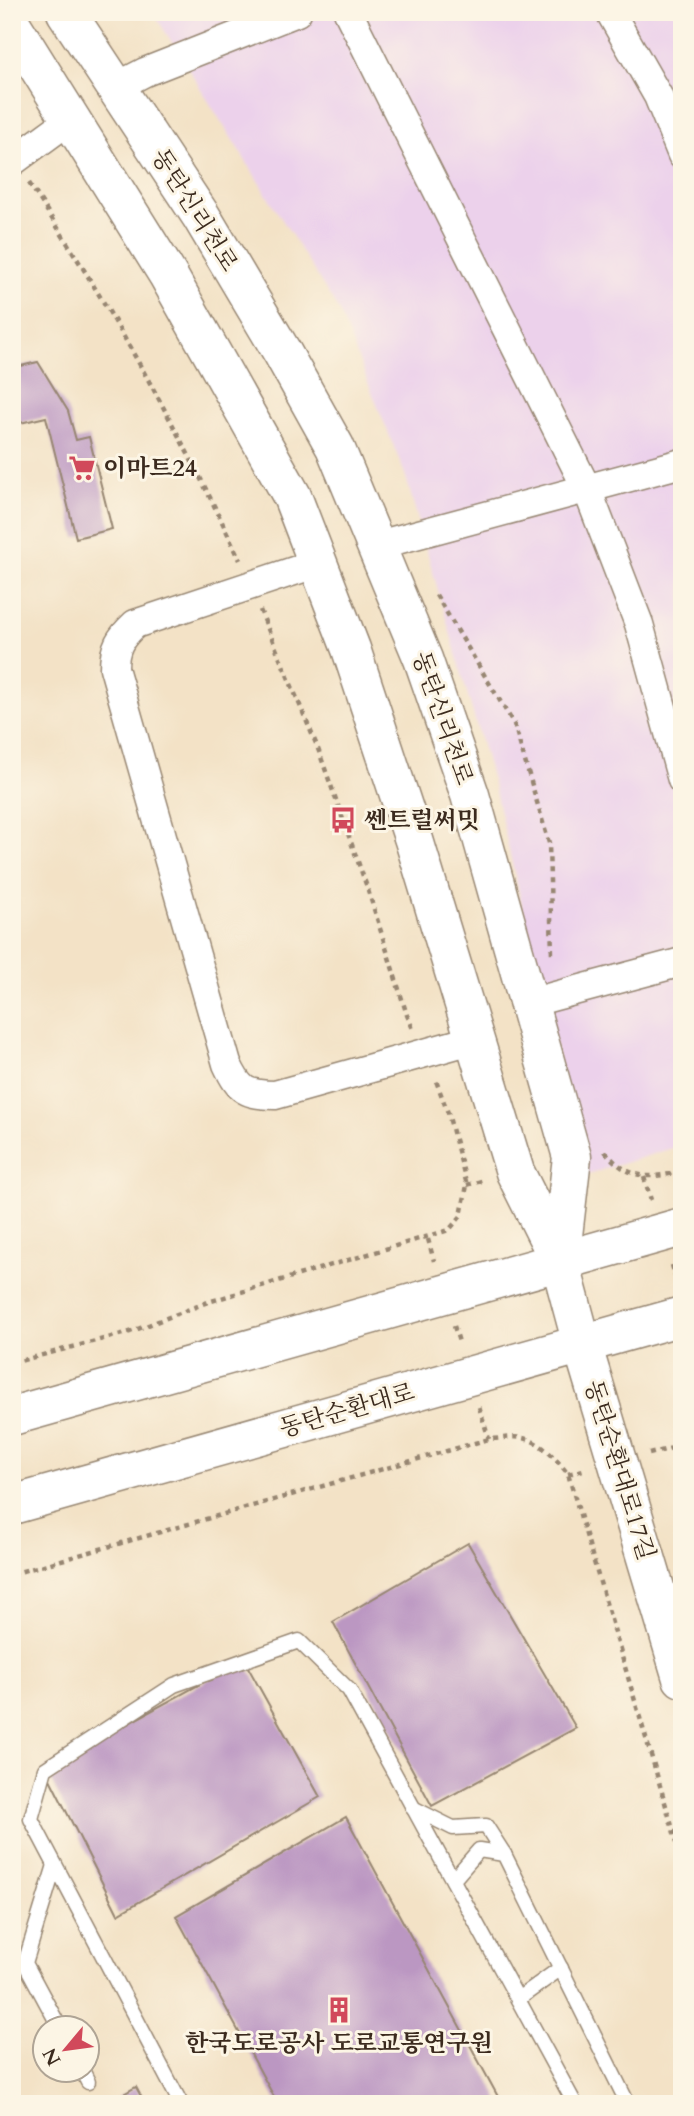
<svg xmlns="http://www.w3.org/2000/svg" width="694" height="2116" font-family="Cardo,'Noto Serif KR',serif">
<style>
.built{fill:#ecd1eb}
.building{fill:#bb97c2}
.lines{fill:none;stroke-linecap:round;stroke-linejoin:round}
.lane-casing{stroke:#978672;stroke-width:17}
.street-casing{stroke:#978672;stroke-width:31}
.secondary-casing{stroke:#978672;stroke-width:41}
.path{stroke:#978672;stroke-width:4.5;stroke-dasharray:5 5;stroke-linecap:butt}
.lane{stroke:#fff;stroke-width:14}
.street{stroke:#fff;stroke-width:28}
.secondary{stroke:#fff;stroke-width:38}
.labels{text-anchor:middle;stroke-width:6;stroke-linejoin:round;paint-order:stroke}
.street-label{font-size:24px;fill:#3b2a1e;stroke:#fcf5e5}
.poi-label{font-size:24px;font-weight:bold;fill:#3b2a1e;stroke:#fcf5e5;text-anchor:start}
</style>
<rect width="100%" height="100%" fill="#fcf5e5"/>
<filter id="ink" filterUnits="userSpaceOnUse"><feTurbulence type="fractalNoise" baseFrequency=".0143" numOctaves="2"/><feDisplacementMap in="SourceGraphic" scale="14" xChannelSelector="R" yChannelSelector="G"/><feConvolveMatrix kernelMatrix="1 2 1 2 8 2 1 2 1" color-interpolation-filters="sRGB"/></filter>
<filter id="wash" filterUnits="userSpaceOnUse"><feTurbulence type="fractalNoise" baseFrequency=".00686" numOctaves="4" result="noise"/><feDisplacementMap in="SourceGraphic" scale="28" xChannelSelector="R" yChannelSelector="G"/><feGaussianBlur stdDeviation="1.57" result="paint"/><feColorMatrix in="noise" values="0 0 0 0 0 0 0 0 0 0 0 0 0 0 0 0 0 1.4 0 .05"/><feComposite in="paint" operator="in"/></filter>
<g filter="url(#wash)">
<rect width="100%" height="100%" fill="#f3e2c6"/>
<polygon class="built" points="153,12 682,12 682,1145 586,1175 494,787 405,474 339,311"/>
<g id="blocks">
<g class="building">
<polygon points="38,362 68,411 76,440 89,437 112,529 76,538 46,417 20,423 12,399 12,368"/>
<polygon points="468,1543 576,1728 432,1806 333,1622"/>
<polygon points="244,1660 320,1797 118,1914 45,1769"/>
<polygon points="346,1817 502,2104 278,2104 176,1916"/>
<polygon points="136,2087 145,2104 106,2104"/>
</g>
</g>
</g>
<g filter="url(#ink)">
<use href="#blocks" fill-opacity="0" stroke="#978672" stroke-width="2"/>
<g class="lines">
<g class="lane-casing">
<g id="lane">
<polyline points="413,1808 453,1828 486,1826 504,1854"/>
<polyline points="55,1865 25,1963 60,2028"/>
<polyline points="453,1880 479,1850 504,1854 628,2104"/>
<polyline points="518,1999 561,1968"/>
<polyline points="82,2070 88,2082"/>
<polyline points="181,2104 31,1819 45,1769 174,1685 299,1641 349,1690 575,2104"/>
</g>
</g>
<g class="street-casing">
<g id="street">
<polyline points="348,12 587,489 639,624 682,780"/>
<polyline points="610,12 658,96 682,155"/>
<polyline points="116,87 145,72 297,12"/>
<polyline points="12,162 72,118"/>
<polyline points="378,545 682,463"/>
<path d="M318,563L135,624C120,638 114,647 114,668L227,1064C240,1092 246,1094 275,1095L475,1039"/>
<polyline points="529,1003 682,962"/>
</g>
</g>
<g class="secondary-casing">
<g id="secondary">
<polyline points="66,12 201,216 282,352 335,447 423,659 470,795 572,1157 560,1262"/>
<polyline points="12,25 168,275 292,496 351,649 414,840 515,1172 560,1262 582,1344 682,1678"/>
<polyline points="12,1416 682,1227"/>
<polyline points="12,1505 682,1316"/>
</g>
</g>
<g class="path">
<path d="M29,183C108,304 179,428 240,560"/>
<polyline points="436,595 514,724 549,843 552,955"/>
<polyline points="260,610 317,746 368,890 407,1015 413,1029"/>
<path d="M605,1151C627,1179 649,1180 682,1171"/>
<polyline points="644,1177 651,1200"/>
<polyline points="467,1185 485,1180"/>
<polyline points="428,1239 434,1261"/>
<polyline points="672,1265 677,1283"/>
<polyline points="454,1326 460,1345"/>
<polyline points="12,1363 130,1332 208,1302 449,1230 461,1216 467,1185 448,1113 435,1078"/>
<polyline points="479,1407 489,1439"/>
<path d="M682,1420C672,1435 677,1452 682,1468"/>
<polyline points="649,1454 676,1447"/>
<polyline points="568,1474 587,1469"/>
<path d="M12,1574L489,1439C499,1439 513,1436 523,1438C542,1442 557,1460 568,1474L682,1860"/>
</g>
<use href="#lane" class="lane"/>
<use href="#street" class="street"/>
<use href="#secondary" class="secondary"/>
</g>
</g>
<defs>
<g id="supermarket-bare" transform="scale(2.1)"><path d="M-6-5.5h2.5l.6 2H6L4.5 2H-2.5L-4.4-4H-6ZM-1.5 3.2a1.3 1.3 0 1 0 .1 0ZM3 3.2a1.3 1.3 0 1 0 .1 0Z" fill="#d1495b" stroke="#fcf5e5" stroke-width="2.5" paint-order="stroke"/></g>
<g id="bus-bare" transform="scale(2.1)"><path d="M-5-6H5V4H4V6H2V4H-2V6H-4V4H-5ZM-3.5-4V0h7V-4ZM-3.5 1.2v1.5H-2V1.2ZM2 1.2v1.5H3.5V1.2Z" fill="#d1495b" stroke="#fcf5e5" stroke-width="2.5" paint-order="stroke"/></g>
<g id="building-bare" transform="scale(2.1)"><path d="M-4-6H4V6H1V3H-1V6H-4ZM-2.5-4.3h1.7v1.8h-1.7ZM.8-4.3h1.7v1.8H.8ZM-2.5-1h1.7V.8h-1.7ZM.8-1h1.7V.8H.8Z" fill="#d1495b" stroke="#fcf5e5" stroke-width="2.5" paint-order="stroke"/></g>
</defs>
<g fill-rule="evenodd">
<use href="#supermarket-bare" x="82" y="468"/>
<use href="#bus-bare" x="343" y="820"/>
<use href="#building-bare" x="339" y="2010"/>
</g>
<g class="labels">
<g class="street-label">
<text transform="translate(195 210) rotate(58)" y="8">동탄신리천로</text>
<text transform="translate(443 718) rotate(71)" y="8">동탄신리천로</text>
<text transform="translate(347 1410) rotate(-16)" y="8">동탄순환대로</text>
<text transform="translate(620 1470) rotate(73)" y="8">동탄순환대로17길</text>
</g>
<g class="poi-label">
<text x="103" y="476">이마트24</text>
<text x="364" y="828">쎈트럴써밋</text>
<text x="339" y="2051" text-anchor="middle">한국도로공사 도로교통연구원</text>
</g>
</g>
<rect width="694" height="2116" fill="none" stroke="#fcf5e5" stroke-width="42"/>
<g transform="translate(66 2049) rotate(241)"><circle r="33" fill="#fcf5e5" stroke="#afa495" stroke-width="2"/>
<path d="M0-5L12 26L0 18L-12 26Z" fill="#d1495b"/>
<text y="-10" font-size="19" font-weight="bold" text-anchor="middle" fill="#3b2a1e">N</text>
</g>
</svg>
